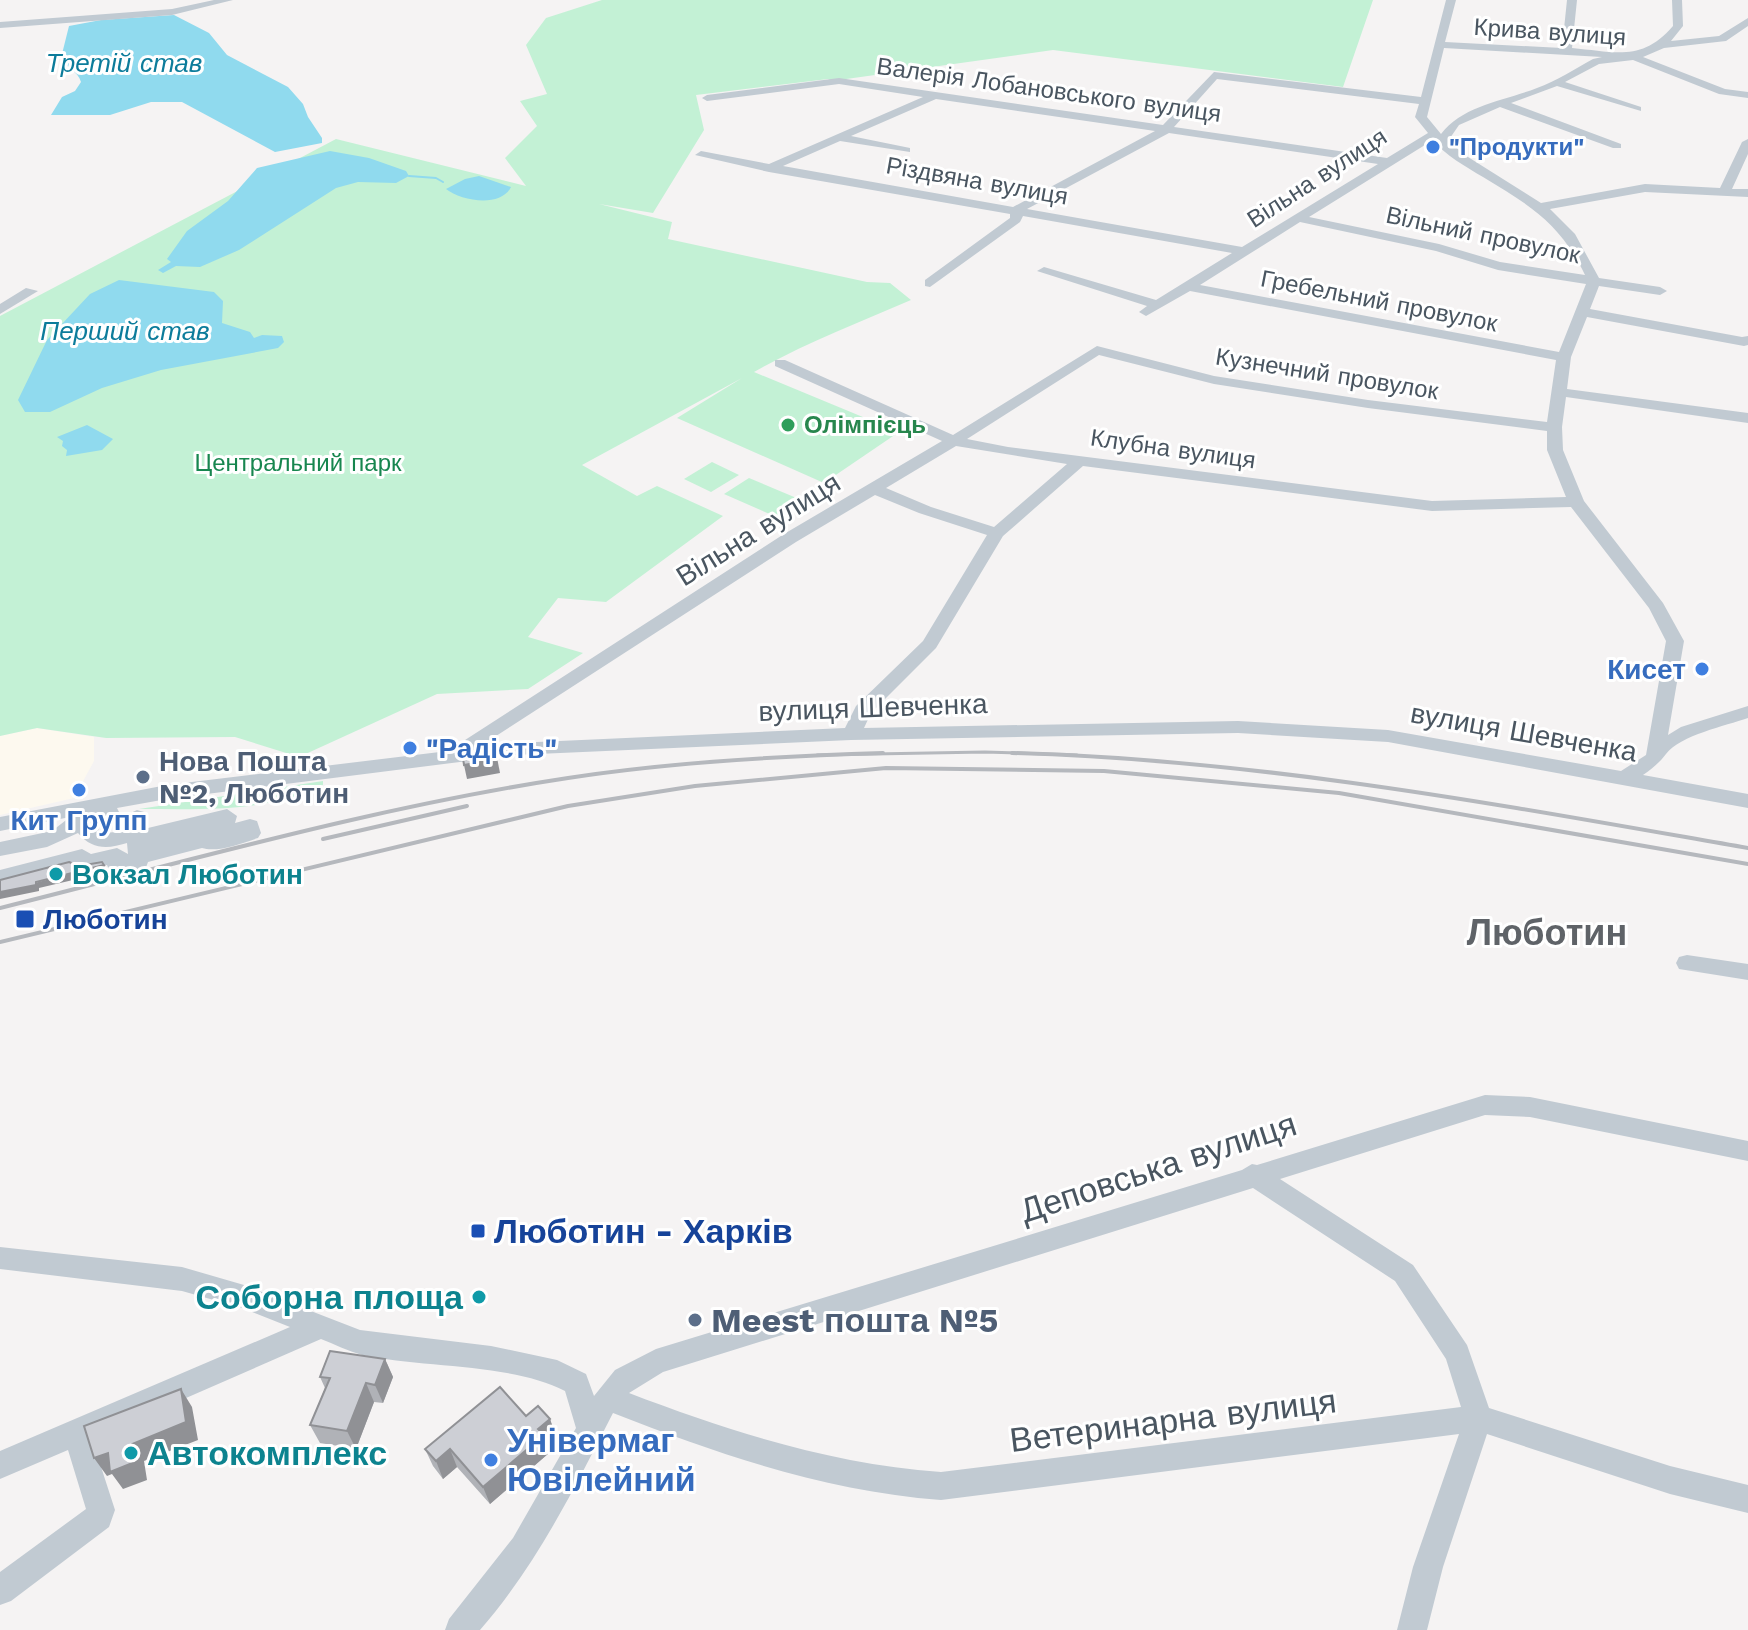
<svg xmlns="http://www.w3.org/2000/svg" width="1748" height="1630" font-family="'Work Sans',sans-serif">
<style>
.commercial{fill:#fdf9ef}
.green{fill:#c3f1d5}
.water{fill:#90daee}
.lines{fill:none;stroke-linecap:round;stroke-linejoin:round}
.stream{stroke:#90daee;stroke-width:2}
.minor{fill:#c1cad2;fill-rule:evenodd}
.rail-far1{stroke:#b5b8bd;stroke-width:3}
.rail{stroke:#b5b8bd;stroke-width:4}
.wall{fill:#b0b2b7}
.shaded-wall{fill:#909195}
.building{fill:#cdcfd5;stroke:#909195;stroke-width:2}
.shop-dot{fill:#3f7fe0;stroke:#fff;stroke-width:3}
.leisure-dot{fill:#2e9e5b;stroke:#fff;stroke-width:3}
.service-dot{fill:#5c6f8a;stroke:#fff;stroke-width:3}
.culture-dot{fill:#0f9aa8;stroke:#fff;stroke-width:3}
.transit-dot{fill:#1a4fb4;stroke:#fff;stroke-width:3}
.labels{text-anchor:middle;stroke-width:6;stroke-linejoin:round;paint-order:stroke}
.far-street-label{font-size:24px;fill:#4a5661;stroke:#fff}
.far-shop-label{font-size:24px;font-weight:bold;fill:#366cbe;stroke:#fff;text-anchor:start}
.far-leisure-label{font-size:24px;font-weight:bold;fill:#27864d;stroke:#fff;text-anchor:start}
.far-park-label{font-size:24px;fill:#17864f;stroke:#fff}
.far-water-label{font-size:26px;font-style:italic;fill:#0c7c9b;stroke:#fff}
.street-label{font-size:28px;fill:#4a5661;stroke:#fff}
.shop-label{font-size:28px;font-weight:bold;fill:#366cbe;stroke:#fff;text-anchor:end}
.service-label{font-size:28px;font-weight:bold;fill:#4e5e75;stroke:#fff;text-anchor:start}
.culture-label{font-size:28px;font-weight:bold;fill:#0d838f;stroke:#fff;text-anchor:start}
.transit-label{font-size:28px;font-weight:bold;fill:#164399;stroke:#fff;text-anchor:start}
.near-street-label{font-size:34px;fill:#4a5661;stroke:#fff}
.near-transit-label{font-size:34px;font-weight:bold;fill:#164399;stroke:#fff;text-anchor:start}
.near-culture-label{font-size:34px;font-weight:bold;fill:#0d838f;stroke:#fff;text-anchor:end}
.near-service-label{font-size:34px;font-weight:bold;fill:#4e5e75;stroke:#fff;text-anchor:start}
.near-shop-label{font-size:34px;font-weight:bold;fill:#366cbe;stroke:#fff;text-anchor:start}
.district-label{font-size:36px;font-weight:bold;fill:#5f6368;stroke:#fff}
</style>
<rect width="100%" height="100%" fill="#f5f3f3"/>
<polygon class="commercial" points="37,728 94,737 94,761 74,798 0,815 0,736"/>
<g class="green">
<path d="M602,0H1373L1343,87L1053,50L832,81L828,79L696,95L704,130L653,213L599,204L672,222L668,239L867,282L890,283L911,300C858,323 805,343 754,372L899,432L824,483L677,418L742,378L582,465L637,496L657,486L723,516L606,602L558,598L528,637L583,653L528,689L437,694L299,757L235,737L106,738L37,728L0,736V316L336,139L526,186L505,158L537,126L520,101L547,94L526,45L546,18Z"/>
<polygon points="712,462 739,475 711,492 684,479"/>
<polygon points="749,478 806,502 781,519 724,494"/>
<path d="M323,781V785C268,813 199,809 139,809Z"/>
</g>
<g class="water">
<path d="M174,15L209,33L227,55L288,87L303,104L308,117L322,138V143L275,152L182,102H151L110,115H51L62,97L75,91L81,82C78,71 66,68 61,58L69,26L101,20Z"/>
<polygon points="330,151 369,158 406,171 409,176 396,183 358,182 336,188 239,250 200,267 176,266 163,273 158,270 171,262 167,259 187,231 228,201 257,168"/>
<path d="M479,176L511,187C501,208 461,201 446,189L465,179Z"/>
<polygon points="119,280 214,292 223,301 222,323 250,332 254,338 262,335 282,336 284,342 278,348 161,370 102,388 50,412 25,412 18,400 47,340 90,294"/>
<polygon points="87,425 113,439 102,450 66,456 67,450 62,446 63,441 57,437"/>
</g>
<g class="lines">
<polyline class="stream" points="409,176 436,178 443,182"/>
<g class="minor">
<polygon points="214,0 233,0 172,15 0,28 0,22 172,9"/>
<path d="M1446,0H1456L1445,42L1562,48L1567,0H1577L1572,48C1616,52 1642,62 1673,26L1672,0H1682L1683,26L1671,41L1719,36L1748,18V26L1726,41L1664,48L1643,57L1725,89L1748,92V98L1719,94L1633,60L1599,64L1565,82L1641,107V111L1557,86L1511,103L1621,144V148H1613L1500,107L1459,125L1448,141L1468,157L1541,203L1645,184L1720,188L1742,142L1748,139V154L1732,189H1748V197L1645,192L1550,209L1575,234L1599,278L1660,287L1667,291L1660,295L1599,286L1590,309L1742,337L1748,336V345L1744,346L1587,317L1571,357L1567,389L1748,413V423L1566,397L1562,427L1563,450L1584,501L1663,603L1684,641L1668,735L1681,727L1748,706V718C1725,726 1681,735 1666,754C1659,763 1653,768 1643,775L1748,794V808L1388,742L1238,733L851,740L515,755L167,799L117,808L119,812L116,817L94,826L103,833L116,832L120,818L137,810L144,812L148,828L227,809L237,816L235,823L250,819L257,821L261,833L258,838C242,843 217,853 202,848L148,862L145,870L118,876L111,874L107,865L82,870L73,866L0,884V870L82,849L91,854L117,848L128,854L127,843C108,849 92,850 78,833L47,847L0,856V842L52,831L70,817L0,831V817L167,785L448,751L784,534L942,441L775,366V360H785L953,435L1097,346L1214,376L1368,400L1547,422L1556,360L1190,291L1146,316L1139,312L1147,306L1037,271L1044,267L1156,300L1232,253L1023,216L1020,222L930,287L925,286V280L1010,218V214L769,172L695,155L701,151L769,164L923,97L839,84L707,101L702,98L707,95L839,78L1163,125L1214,72L1421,97ZM1444,48L1602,57L1593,59C1575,69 1556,81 1537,88C1504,101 1463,105 1441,134L1427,117ZM1217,79L1419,104L1415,117L1428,133L1387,158L1174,127ZM936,99L1155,131L1013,207L783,166L840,141L910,152V148L851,136ZM1169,133L1378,164L1242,247L1027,209ZM1433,140C1445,155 1466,167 1483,177C1531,206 1560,223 1585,275L1500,262L1439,244L1309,217ZM1300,222L1436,251L1498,270L1586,284L1559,352L1200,285ZM1099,355L1214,384L1368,408L1547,431V450L1566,497L1432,501L1008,447L967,439ZM956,446L1067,464L994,527L931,507L886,488ZM1083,466L1432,511L1571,507L1649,608L1666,641L1646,755L1621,771L1388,730L1238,721L864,728L871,713L936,648L1003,536ZM875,495L919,513L987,535L923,641L856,706L845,728L515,743L479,747L796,542Z"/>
<polygon points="26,288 38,291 0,314 0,304"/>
<polygon points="1687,955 1748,964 1748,980 1679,969 1676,963 1679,957"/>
<path d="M1485,1095L1530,1097L1748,1141V1161L1530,1117L1485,1115L1280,1179L1413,1265L1467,1345L1489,1408L1670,1466L1748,1485V1513L1670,1494L1487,1434L1443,1567L1427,1630H1397L1413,1567L1459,1434L941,1500C826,1491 720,1455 613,1413C574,1489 536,1566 480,1630H445L449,1619L513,1538L576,1428L565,1391C512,1363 422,1368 362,1355C348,1351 334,1344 321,1339L92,1439L115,1510L109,1527L11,1601L0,1605V1572L86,1509L68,1450L0,1479V1451L290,1327L242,1308L182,1291L0,1269V1247L182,1267L244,1285L360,1330L491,1346L557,1360L586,1374L594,1396L615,1370L656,1349L1242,1170L1252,1164L1257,1165ZM1253,1188L1395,1281L1446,1359L1461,1407L941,1472C832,1464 731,1432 629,1393L663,1372Z"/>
</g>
<polyline class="rail-far1" points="817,755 985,752 1077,755"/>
<g class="rail">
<path d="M1012,753C1264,760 1501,805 1748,848"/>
<polyline points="323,839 467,806"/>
<path d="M0,908C188,861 376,807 568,778C672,762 778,756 883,753"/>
<polyline points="0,942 568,806 695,786 886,768 1104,771 1339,793 1748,864"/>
</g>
</g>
<g class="wall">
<polygon points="385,1359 393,1377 383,1403 374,1402 356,1449 320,1443 310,1425 325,1388 320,1377"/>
<polygon points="526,1416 550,1419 556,1437 547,1444 549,1453 490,1504 457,1467 443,1479 433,1466 425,1449"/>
</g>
<g class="shaded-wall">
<polygon points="495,747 500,773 467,779 464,765"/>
<polygon points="104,865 107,872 39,888 39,891 0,899 0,892"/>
<polygon points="385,1359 393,1377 383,1403 375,1385"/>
<polygon points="366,1383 374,1402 356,1449 347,1431"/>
<polygon points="181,1389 192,1407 198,1440 144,1461 147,1480 123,1489 112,1474 107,1476 94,1458 132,1444"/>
<polygon points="550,1419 556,1437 547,1444 549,1453 490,1504 483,1487 538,1429"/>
<polygon points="450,1449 457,1467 443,1479 436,1461"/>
</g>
<g class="building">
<polygon points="495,747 497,759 464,765 462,751"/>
<polygon points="69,862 79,866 102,862 104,865 36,882 36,885 0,892 0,880"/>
<polygon points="330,1351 385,1359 375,1385 366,1383 347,1431 310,1425 330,1378 320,1377"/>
<polygon points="500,1387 526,1416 538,1406 550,1419 538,1429 544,1435 483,1487 450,1449 436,1461 425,1449"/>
<polygon points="181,1389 186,1422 132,1444 135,1462 110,1472 108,1453 94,1458 84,1426"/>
</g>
<g class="shop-dot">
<circle cx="1433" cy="147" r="8"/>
<circle cx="1702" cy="669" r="8"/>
<circle cx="410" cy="748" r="8"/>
<circle cx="79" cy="790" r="8"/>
<circle cx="491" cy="1460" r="8"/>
</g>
<circle class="leisure-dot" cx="788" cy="425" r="8"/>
<g class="service-dot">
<circle cx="143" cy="777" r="8"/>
<circle cx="695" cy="1320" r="8"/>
</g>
<g class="culture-dot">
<circle cx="56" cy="874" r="8"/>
<circle cx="479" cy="1297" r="8"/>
<circle cx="131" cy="1453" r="8"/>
</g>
<g class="transit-dot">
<rect x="15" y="909" width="20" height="20" rx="4"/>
<rect x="470" y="1223" width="16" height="16" rx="4"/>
</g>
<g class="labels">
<g class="far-street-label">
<text transform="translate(1550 32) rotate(4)" y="8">Крива вулиця</text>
<text transform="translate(1049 90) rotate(8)" y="8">Валерія Лобановського вулиця</text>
<text transform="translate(1317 178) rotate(-33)" y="8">Вільна вулиця</text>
<text transform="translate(977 181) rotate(10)" y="8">Різдвяна вулиця</text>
<text transform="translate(1483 235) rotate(12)" y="8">Вільний провулок</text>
<text transform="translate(1379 301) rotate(11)" y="8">Гребельний провулок</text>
<text transform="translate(1327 374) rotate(9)" y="8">Кузнечний провулок</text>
<text transform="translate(1173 449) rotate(8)" y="8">Клубна вулиця</text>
</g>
<g class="far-shop-label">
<text x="1449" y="155">"Продукти"</text>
</g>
<g class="far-leisure-label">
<text x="804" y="433">Олімпієць</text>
</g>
<g class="far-park-label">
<text x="298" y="471">Центральний парк</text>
</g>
<g class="far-water-label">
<text x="124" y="72">Третій став</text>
<text x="125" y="340">Перший став</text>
</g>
<g class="street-label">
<text transform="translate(758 529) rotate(-32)" y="10">Вільна вулиця</text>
<text transform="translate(873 707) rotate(-2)" y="10">вулиця Шевченка</text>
<text transform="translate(1524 732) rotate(10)" y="10">вулиця Шевченка</text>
</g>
<g class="shop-label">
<text x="1686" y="679">Кисет</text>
<text x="426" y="758" text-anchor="start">"Радість"</text>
<text x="79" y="830" text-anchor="middle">Кит Групп</text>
</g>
<g class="service-label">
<text x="159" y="771">Нова Пошта<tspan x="159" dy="32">№2, Люботин</tspan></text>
</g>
<g class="culture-label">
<text x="72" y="884">Вокзал Люботин</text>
</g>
<g class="transit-label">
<text x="43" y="929">Люботин</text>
</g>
<g class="near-street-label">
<text transform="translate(1158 1167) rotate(-18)" y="12">Деповська вулиця</text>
<text transform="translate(1173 1420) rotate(-7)" y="12">Ветеринарна вулиця</text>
</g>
<g class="near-transit-label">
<text x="494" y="1243">Люботин - Харків</text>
</g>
<g class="near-culture-label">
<text x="463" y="1309">Соборна площа</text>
<text x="147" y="1465" text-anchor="start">Автокомплекс</text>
</g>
<g class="near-service-label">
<text x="711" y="1332">Meest пошта №5</text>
</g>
<g class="near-shop-label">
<text x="507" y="1452">Універмаг<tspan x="507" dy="39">Ювілейний</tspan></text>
</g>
<g class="district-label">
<text x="1547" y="945">Люботин</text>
</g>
</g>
</svg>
